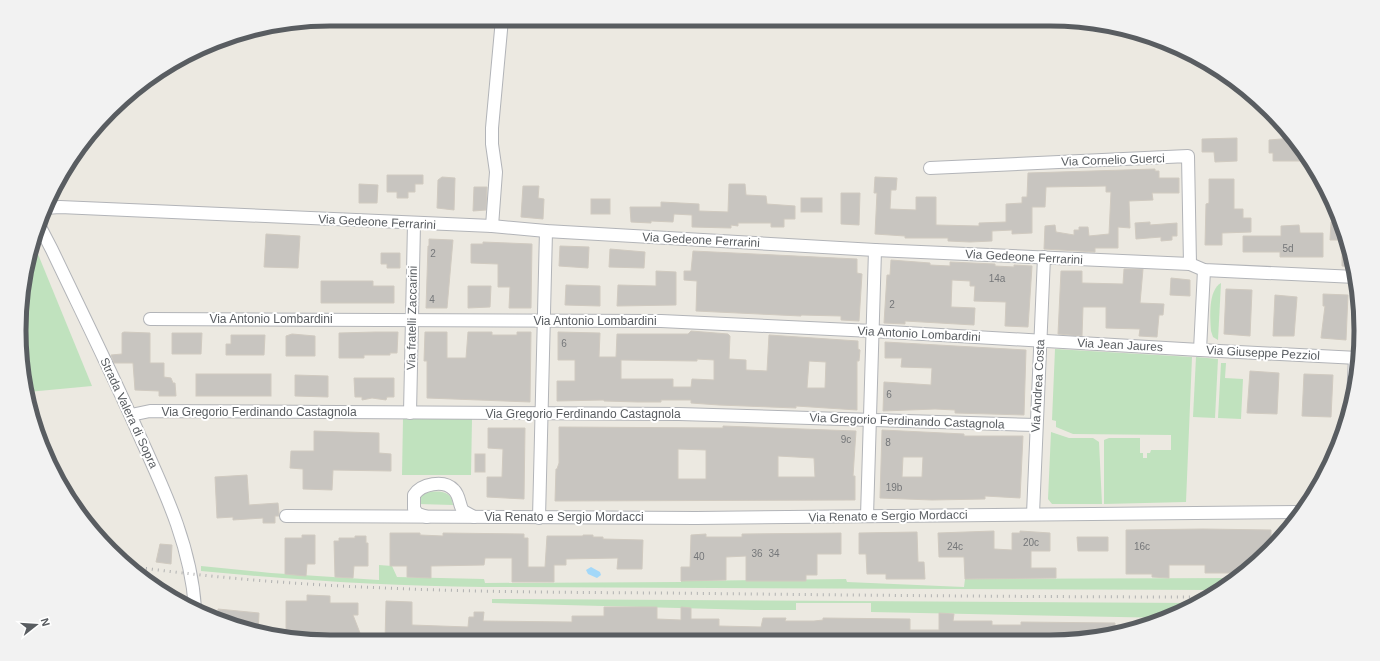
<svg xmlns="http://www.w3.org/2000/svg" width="1380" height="661" font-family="Helvetica,sans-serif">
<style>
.green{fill:#c0e2be}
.water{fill:#a3d8f9}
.building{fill:#c8c5c0;stroke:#d0cac0;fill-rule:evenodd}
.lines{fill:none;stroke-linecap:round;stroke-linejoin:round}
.minor-casing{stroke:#b2b4b8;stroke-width:14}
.minor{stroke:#fff;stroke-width:12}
.rail{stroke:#b0b1b1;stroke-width:3;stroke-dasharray:1 5;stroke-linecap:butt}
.labels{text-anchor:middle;stroke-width:4;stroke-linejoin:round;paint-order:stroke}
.number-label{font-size:10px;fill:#757779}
.street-label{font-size:12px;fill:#595d61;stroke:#fff}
.rim{fill:none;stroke:#595d61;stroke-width:5}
</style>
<rect width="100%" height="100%" fill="#ece9e1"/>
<g class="green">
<polygon points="33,242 92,386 28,392 22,371 25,270"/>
<path d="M1221,283L1218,340L1213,337L1211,331C1210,318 1208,290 1221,283Z"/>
<polygon points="1357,290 1361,331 1359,347 1354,347"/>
<polygon points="1055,349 1192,357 1186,502 1104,504 1104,440 1109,438 1140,438 1140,453 1143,453 1143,458 1147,458 1147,453 1150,453 1151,450 1171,450 1171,435 1073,434 1056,427 1056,421 1052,420"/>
<polygon points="1196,357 1218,359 1215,418 1193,417"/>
<polygon points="1221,363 1226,363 1225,378 1243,379 1241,419 1218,418"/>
<polygon points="403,419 472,419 471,475 402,475"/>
<polygon points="1051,432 1069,438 1093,438 1099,442 1102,504 1052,504 1048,499"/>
<path d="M429,492C440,491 452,491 453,505L418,504L421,495Z"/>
<path d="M379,565L392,566L397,577L484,579L485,583L681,582V581L846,579L847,582L964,587L965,579L1239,578L1217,590L484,587C389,586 296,580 201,571V566L271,573L379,580Z"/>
<polygon points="492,599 1195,603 1170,618 871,612 871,603 796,603 796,610 754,610 492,603"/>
</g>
<polygon class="water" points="591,567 600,572 601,575 597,578 588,574 586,570"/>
<g class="building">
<polygon points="1237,138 1237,161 1215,162 1214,152 1202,152 1202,139"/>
<polygon points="1293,138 1310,161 1273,161 1273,153 1269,153 1269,140"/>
<polygon points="1155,169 1155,171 1159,171 1159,178 1179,178 1179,193 1152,193 1153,200 1129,201 1130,228 1118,227 1118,248 1095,248 1095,252 1044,249 1045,226 1055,225 1056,232 1074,235 1074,230 1079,230 1079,227 1088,227 1089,236 1109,234 1111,192 1106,192 1106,186 1046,187 1045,207 1032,207 1032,233 1012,234 1012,230 992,231 992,241 970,242 948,241 948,238 905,238 905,236 875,234 877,193 874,193 875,177 897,178 896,190 891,190 890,209 916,210 916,197 936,197 936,225 979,226 979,223 1006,222 1006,204 1022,203 1022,197 1027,197 1028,173"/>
<polygon points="387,175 423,175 423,184 415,184 415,192 408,192 408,198 397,198 397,192 387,192"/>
<polygon points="442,177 455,178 454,210 437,208 438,180"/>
<polygon points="1209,179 1234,179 1234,209 1243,209 1243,218 1251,218 1251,232 1222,233 1222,245 1205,245 1206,204 1209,203"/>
<polygon points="359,184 378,185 377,203 359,203"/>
<polygon points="729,184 745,184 746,195 766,196 767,204 795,206 795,219 784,219 784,227 771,227 771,223 738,223 738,226 731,225 731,228 692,227 692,215 674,214 673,222 651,221 651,223 631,222 630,207 661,207 661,202 699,204 699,211 728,212"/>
<polygon points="523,186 539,186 538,198 544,199 543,219 521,217"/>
<polygon points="474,187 487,187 486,210 473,211"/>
<polygon points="841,193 860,193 859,225 841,224"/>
<rect x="801" y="198" width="21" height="14"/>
<rect x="591" y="199" width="19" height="15"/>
<polygon points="1150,222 1150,225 1177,223 1177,236 1172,236 1172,240 1161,241 1161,237 1136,239 1135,223"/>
<polygon points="1331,222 1340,222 1354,267 1342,266 1342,240 1330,240"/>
<polygon points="1299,225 1300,233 1323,233 1323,257 1280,257 1280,252 1243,252 1243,236 1281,236 1281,226"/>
<polygon points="266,234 300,236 298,268 264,267"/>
<polygon points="429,239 453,240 447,308 426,308 428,246 429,246"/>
<polygon points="483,242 532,244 531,308 509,308 510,287 498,287 498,264 471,263 471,244 483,244"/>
<polygon points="560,246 589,247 588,268 559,266"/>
<polygon points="610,249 645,252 644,268 609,267"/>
<polygon points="693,251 857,259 857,273 862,274 859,321 841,320 841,316 801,315 801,316 696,311 697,281 684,280 684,271 691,271"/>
<polygon points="381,253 400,253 400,268 387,268 387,264 381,264"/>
<polygon points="891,260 930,263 930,265 950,266 950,262 995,264 995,266 1014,267 1014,265 1032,266 1028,327 1005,326 1006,302 974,301 975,286 970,286 970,281 952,280 951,307 975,308 974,325 905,321 905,324 884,323 887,275 890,275"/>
<polygon points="1124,269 1143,269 1140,303 1164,304 1163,315 1159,315 1157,337 1139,336 1140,329 1106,328 1106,307 1083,307 1082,336 1058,334 1061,271 1082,271 1082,283 1123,284"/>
<polygon points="656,271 676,272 676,305 617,306 618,285 656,286"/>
<polygon points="1171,278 1190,280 1190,296 1170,295"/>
<polygon points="321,281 373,281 373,286 394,286 394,303 321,303"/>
<polygon points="566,285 600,286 600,306 565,305"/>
<polygon points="468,286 491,286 490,307 468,308"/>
<polygon points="1226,289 1252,290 1250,336 1224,334"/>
<polygon points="1323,294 1348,295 1346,340 1321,338 1325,306 1323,306"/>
<polygon points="1275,295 1297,297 1294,336 1273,336"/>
<path d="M691,331L728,334L730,336L729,359L746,360V370L767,371L769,335L858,341V349L860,350L859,361H857V410L796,406V408L719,405L691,403V400H661V402H638L604,401V400L557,401V381H575V360H558V332L600,333L599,357H616L617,334H688ZM697,359L714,360V380L692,379L691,387H673V379H621V360L697,361ZM809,361L826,362L825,388H807Z"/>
<polygon points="124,332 150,333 150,363 164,363 164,377 171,378 173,383 175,383 176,396 159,396 159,391 135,390 133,363 114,363 111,355 122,354 122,333"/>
<polygon points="376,332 398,332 397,353 390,353 390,355 364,355 364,358 339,358 339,333"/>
<polygon points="425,332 447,332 447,358 466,358 468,332 492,332 492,335 517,335 517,332 531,332 530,402 427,398 427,361 424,361"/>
<polygon points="172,333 202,333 201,354 172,354"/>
<polygon points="292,334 315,336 315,356 286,356 286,336"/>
<polygon points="231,335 265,335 264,355 226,355 226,344 231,344"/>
<polygon points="885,342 1026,350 1024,415 955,413 955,410 935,409 883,411 884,382 931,385 932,368 901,367 902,358 885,358"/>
<polygon points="1250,371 1279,373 1277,414 1247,413"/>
<rect x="196" y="374" width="75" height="22"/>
<polygon points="1304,374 1333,375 1331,417 1302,416"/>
<polygon points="295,375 328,376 328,397 295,396"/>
<polygon points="354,378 394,378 394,397 387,397 386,400 372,398 362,400 362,397 355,397"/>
<path d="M723,426L856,431L853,476H855V500L555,501L556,469H557L559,463V427L723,428ZM678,449L706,450V479H678ZM778,456L814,458L815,477H778Z"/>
<polygon points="488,428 525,428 524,499 487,497 487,477 502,477 503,449 488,448"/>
<path d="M882,430L964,434V436H1023L1020,498L985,496V499L932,500L880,498ZM903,457H923L922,477H902Z"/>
<polygon points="314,431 379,433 379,453 391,454 391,471 333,470 332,490 303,489 303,469 290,468 291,451 314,451"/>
<rect x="475" y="454" width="10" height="18"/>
<polygon points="247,475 249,505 278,503 279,513 279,516 275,516 275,523 263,523 263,518 233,520 233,517 217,518 215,477"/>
<polygon points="1203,529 1271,530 1271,546 1244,573 1205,573 1205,565 1169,565 1169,578 1152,577 1152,574 1126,574 1126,530"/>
<polygon points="994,531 994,549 1012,550 1012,533 1020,533 1020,531 1050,533 1050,551 1031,551 1031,568 1056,568 1056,578 965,579 964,557 939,557 938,533"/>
<polygon points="917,532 918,562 924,562 925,579 886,579 886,574 867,574 866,554 859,554 859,533"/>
<polygon points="390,533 420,533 420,535 443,536 443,533 524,534 524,538 528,538 528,567 545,567 547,536 583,536 583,535 593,535 593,537 603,537 603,539 643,540 642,569 617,569 618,558 566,559 566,565 554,565 554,582 512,582 512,558 485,558 484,565 431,566 431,578 407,577 407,566 390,566"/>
<polygon points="841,533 841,554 817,554 817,575 806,575 806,581 746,581 746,556 726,557 726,580 681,581 681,567 690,567 691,535 706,534 706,537 742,537 742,534"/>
<polygon points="302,535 315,535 315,564 307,564 306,576 285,574 285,538 302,538"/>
<polygon points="355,536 366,536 366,543 368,543 368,566 354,566 353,578 335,577 334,541 339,541 339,538 355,538"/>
<polygon points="1077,537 1108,537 1108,551 1078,551"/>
<polygon points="160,544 172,545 171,564 156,562"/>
<polygon points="307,595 330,596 330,603 358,603 358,615 353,615 360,633 360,641 351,641 348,638 318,638 318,636 286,635 286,601 307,601"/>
<polygon points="386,601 412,602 412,625 468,627 469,617 474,617 474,612 484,612 483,621 572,622 572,616 604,616 604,607 657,607 657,619 681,620 681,607 691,608 691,619 719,619 719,626 761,627 763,618 786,618 785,621 814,621 823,620 823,618 910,619 910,630 939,630 939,613 954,614 953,621 992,621 992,625 1021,625 1021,622 1115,623 1115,633 1090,639 864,639 864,640 385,642"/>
<polygon points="218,609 259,613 258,633 219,620"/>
</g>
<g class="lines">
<g class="minor-casing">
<g id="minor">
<polyline points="930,168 1188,156 1190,264"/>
<polyline points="45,208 60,207 492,226 546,231 875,250 1190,264 1204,270 1356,277"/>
<path d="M39,225L52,250C82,313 113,375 141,439C166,494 191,547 195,608"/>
<polyline points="492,226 496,172 492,144 492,128 502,19"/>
<polyline points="1204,270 1200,350 1358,358"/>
<polyline points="150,319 661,321 872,331 1200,350"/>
<polyline points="1353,399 1355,358"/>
<polyline points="410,413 414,224"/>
<polyline points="131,415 150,411 679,414 1036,425"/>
<polyline points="1033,514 1044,257"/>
<polyline points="286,516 696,518 1301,512"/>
<polyline points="867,516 875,250"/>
<path d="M427,517L418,514L414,509V495C421,484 444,479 454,490C460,496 459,505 463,511L474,517"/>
<polyline points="539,518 546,231"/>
</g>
</g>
<use href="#minor" class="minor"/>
<path class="rail" d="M128,566C306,591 484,592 664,593C844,595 1025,597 1206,597"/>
</g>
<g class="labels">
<g class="number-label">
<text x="1288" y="252">5d</text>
<text x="433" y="257">2</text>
<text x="997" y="282">14a</text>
<text x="432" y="303">4</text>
<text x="892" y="308">2</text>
<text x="564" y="347">6</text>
<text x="889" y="398">6</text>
<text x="846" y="443">9c</text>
<text x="888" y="446">8</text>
<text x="894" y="491">19b</text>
<text x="1031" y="546">20c</text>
<text x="955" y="550">24c</text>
<text x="1142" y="550">16c</text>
<text x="757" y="557">36</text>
<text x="774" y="557">34</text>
<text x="699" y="560">40</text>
</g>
<g class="street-label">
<text transform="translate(1113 160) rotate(-2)" y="4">Via Cornelio Guerci</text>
<text transform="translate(377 222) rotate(3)" y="4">Via Gedeone Ferrarini</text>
<text transform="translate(701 240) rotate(3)" y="4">Via Gedeone Ferrarini</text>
<text transform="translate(1024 257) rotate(3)" y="4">Via Gedeone Ferrarini</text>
<text transform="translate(412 318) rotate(-89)" y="4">Via fratelli Zaccarini</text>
<text x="271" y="323">Via Antonio Lombardini</text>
<text x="595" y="325">Via Antonio Lombardini</text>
<text transform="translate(919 334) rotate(3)" y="4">Via Antonio Lombardini</text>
<text transform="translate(1120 345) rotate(3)" y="4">Via Jean Jaures</text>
<text transform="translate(1263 353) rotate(3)" y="4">Via Giuseppe Pezziol</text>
<text transform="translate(1038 386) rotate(-87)" y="4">Via Andrea Costa</text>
<text x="259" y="416">Via Gregorio Ferdinando Castagnola</text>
<text transform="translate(129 413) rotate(65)" y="4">Strada Valera di Sopra</text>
<text x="583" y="418">Via Gregorio Ferdinando Castagnola</text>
<text transform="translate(907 421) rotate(2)" y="4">Via Gregorio Ferdinando Castagnola</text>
<text transform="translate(888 516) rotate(-1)" y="4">Via Renato e Sergio Mordacci</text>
<text x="564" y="521">Via Renato e Sergio Mordacci</text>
</g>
</g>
<path d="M0 0H1380V661H0ZM330 26H1050A304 304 0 0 1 1354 330V331A304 304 0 0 1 1050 635H330A304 304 0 0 1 26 331V330A304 304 0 0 1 330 26Z" fill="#f2f2f2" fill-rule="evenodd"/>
<path class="rim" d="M330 26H1050A304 304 0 0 1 1354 330V331A304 304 0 0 1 1050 635H330A304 304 0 0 1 26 331V330A304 304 0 0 1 330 26Z"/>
<g transform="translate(36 625) rotate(73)" stroke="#ffffff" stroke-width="3" paint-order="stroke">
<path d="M0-3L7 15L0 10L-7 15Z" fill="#595d61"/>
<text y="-6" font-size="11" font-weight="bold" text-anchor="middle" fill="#595d61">N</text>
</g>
</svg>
